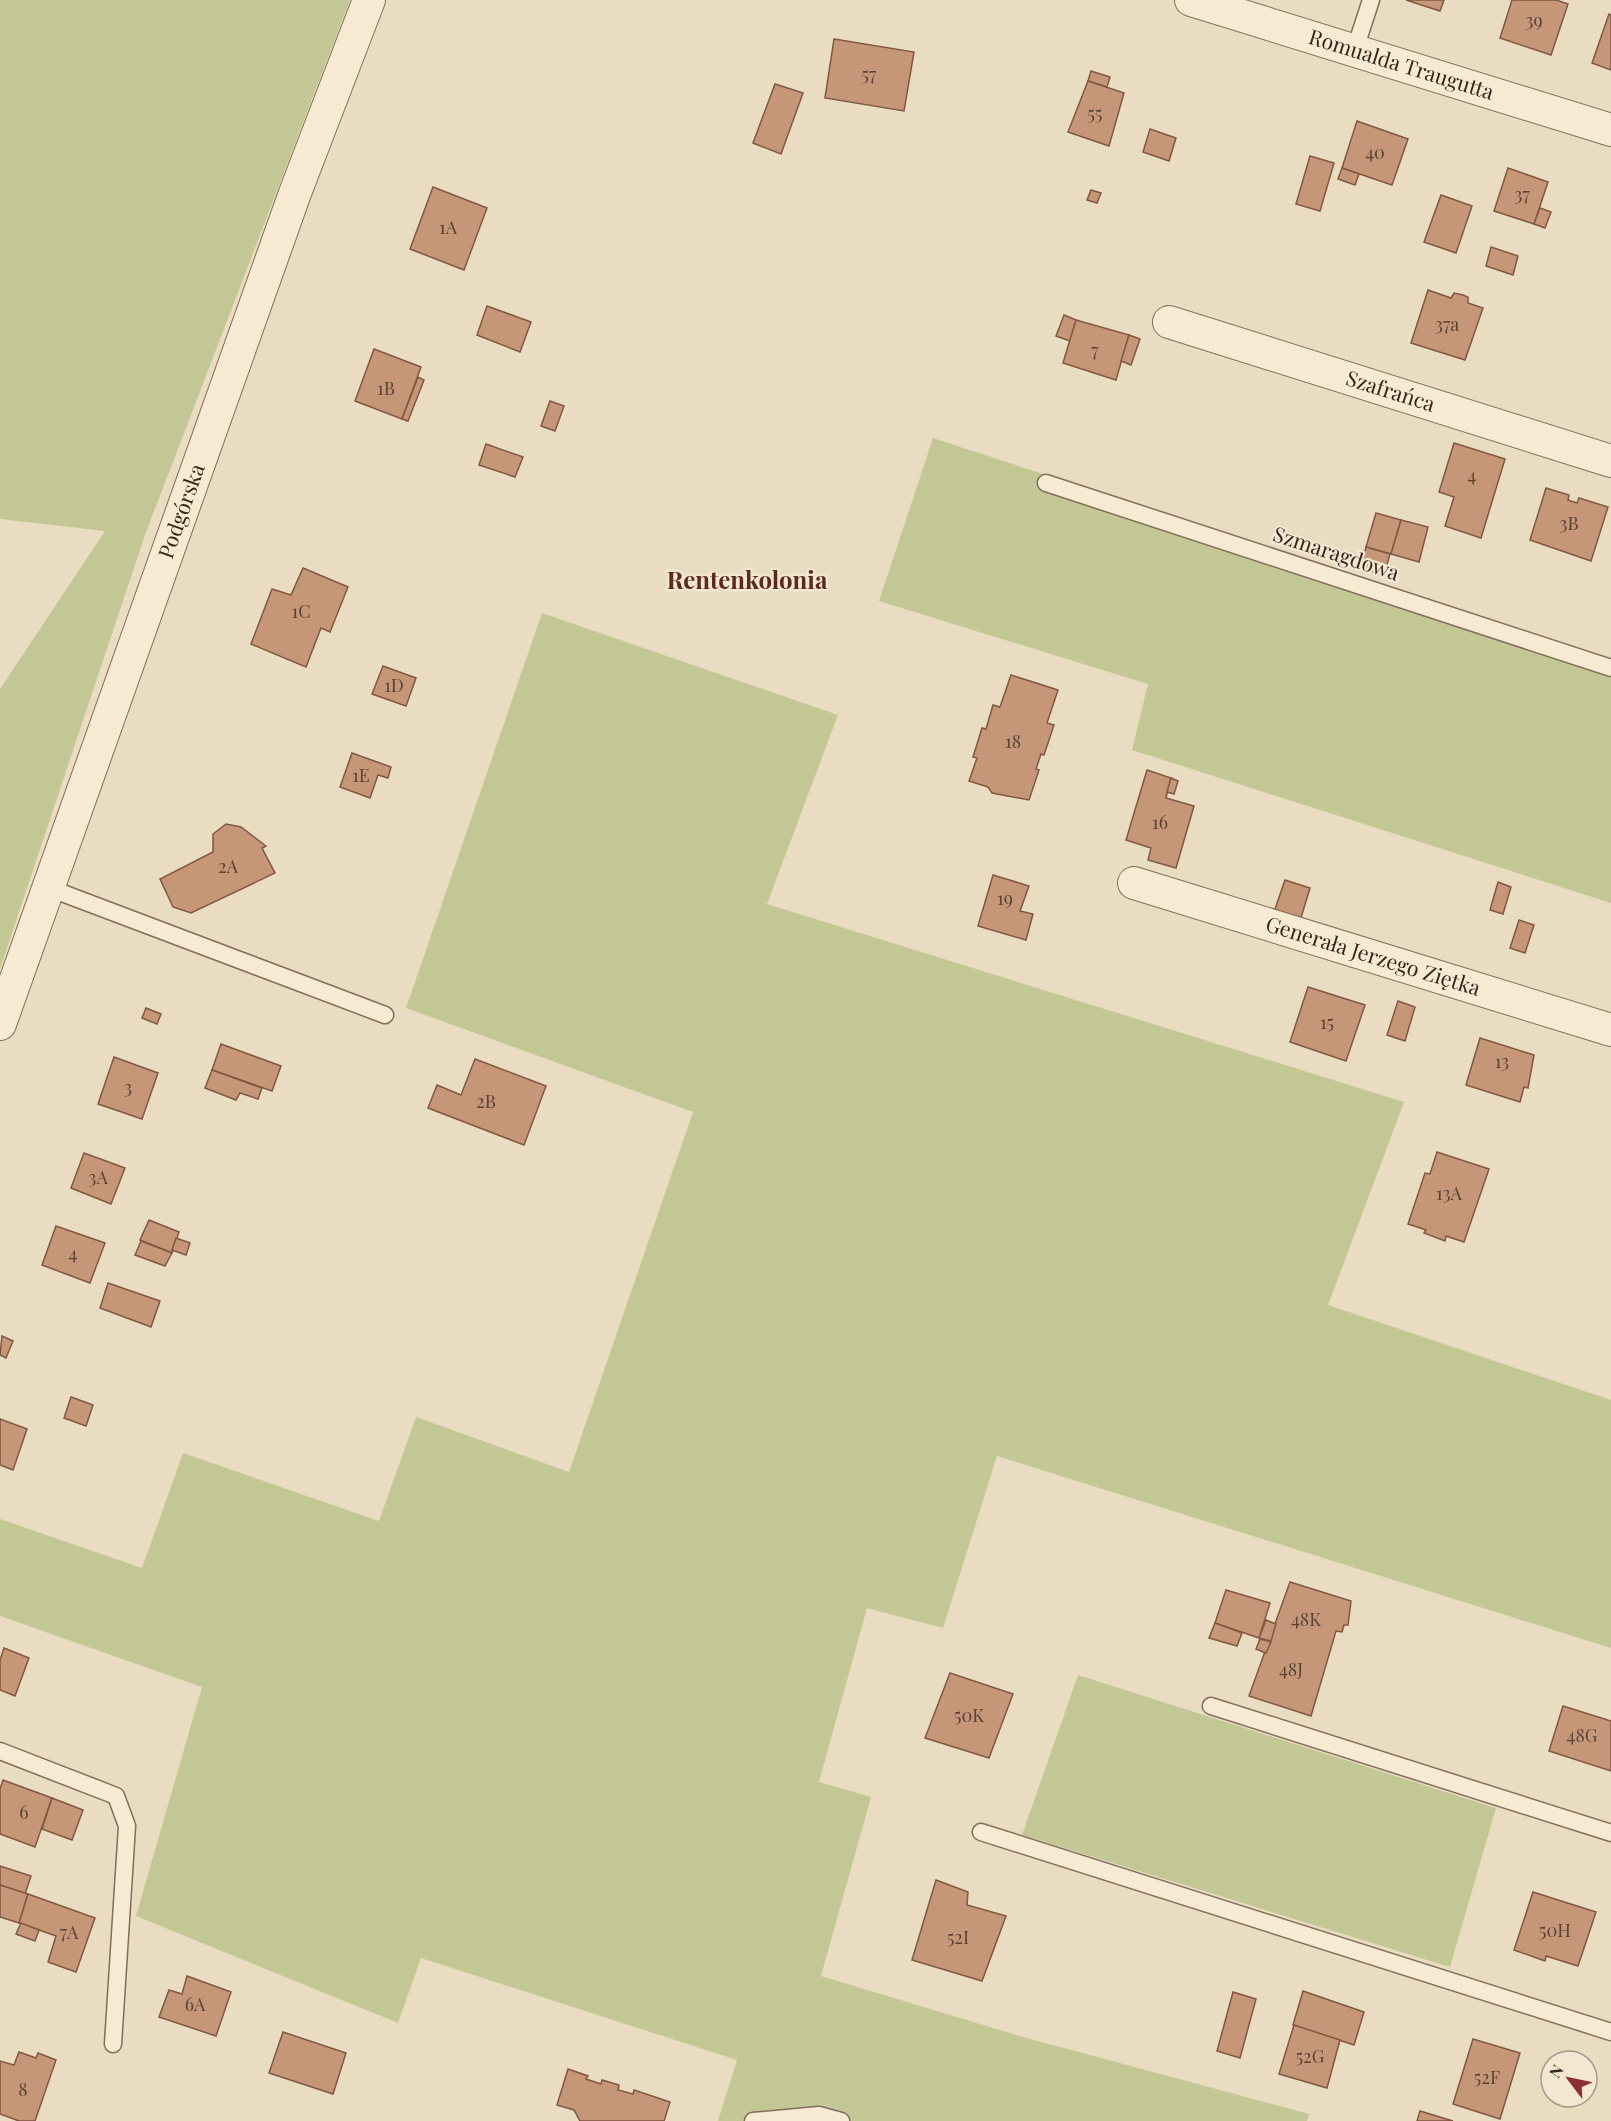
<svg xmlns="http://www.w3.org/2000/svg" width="1611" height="2121" font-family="'Playfair Display',serif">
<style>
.green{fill:#c3c796}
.building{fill:#c69679;stroke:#805841;stroke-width:1.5}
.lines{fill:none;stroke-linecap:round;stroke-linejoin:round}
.lane-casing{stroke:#826e5a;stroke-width:19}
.street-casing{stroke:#826e5a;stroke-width:34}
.lane{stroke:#f6ead3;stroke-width:16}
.street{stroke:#f6ead3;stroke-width:32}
.labels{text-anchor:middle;stroke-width:4.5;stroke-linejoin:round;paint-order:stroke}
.number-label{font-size:18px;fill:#584334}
.street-label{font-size:21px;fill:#33271d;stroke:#f2e7d0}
.quarter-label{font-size:24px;font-weight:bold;fill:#5d2a1f;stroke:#f2e7d0}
</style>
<rect width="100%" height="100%" fill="#eadcc1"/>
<g class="green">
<polygon points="0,0 350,0 145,535 0,969 0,689 105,531 0,519"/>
<polygon points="933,438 1611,660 1611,903 1132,750 1148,684 879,601"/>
<polygon points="542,613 838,715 767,904 1404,1102 1328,1305 1611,1400 1611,1648 997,1456 943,1628 867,1608 819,1782 871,1797 821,1976 1023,2037 1309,2114 1307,2121 718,2121 737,2060 421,1958 398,2023 136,1916 202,1687 0,1616 0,1519 142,1568 183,1453 379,1521 416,1417 569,1472 693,1112 406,1008"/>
<polygon points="1078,1675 1496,1808 1450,1967 1022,1835"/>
</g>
<g class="building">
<polygon points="1406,0 1444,0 1440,11"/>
<polygon points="1512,0 1556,0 1568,4 1551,55 1500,38"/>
<polygon points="1609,14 1611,15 1611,70 1592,63"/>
<polygon points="834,39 914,52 904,111 825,98"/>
<polygon points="1091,71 1110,77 1107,87 1088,81"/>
<polygon points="1088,81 1124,93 1109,146 1068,132"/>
<polygon points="775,84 803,93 781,154 753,143"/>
<polygon points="1357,121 1408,139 1392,185 1342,168"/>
<polygon points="1150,129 1176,138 1169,161 1143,152"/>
<polygon points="1310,156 1334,163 1320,211 1296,204"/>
<polygon points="1342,168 1359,174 1355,185 1338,179"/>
<polygon points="1508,168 1548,182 1534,224 1494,211"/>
<polygon points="433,187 487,208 464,270 410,249"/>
<polygon points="1091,190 1101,193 1097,203 1087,200"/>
<polygon points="1441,195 1472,206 1456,253 1424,242"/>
<polygon points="1540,208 1551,212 1545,228 1534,224"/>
<polygon points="1491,247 1518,256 1513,275 1486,266"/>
<polygon points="1428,290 1451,298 1454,293 1463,295 1468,297 1468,303 1483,308 1465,360 1411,343"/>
<polygon points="487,306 531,322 520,352 477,335"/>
<polygon points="1064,315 1076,320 1070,341 1056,336"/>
<polygon points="1076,320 1129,335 1116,380 1063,363"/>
<polygon points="1129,335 1140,339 1131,365 1121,361"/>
<polygon points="374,349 421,367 402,419 355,401"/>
<polygon points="418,377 424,380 408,421 402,419"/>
<polygon points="550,401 564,406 555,431 541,426"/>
<polygon points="1454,443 1505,459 1481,538 1445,526 1454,497 1439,492"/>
<polygon points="486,444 523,457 515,477 479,465"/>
<polygon points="1546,488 1569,495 1568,500 1577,503 1579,498 1608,507 1591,561 1530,540"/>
<polygon points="1376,513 1401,520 1391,554 1366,547"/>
<polygon points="1401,520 1428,527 1419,562 1391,554"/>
<polygon points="1366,547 1390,554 1384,575 1361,568"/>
<polygon points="303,568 348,587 330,632 321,628 306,667 251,644 272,589 291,595"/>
<polygon points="383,666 416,678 406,706 372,694"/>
<polygon points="1011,675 1058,690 1047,723 1054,725 1044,755 1041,754 1036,769 1039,770 1029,800 992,793 988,787 969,781 977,758 973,757 982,728 986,729 993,705 1000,707"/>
<polygon points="352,753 391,767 388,778 378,775 370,798 340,787"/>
<polygon points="1147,770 1171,778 1166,798 1194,806 1176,868 1148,860 1151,848 1126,840"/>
<polygon points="1171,778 1178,781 1174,794 1167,792"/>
<polygon points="226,824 241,827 266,846 262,848 275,873 191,913 173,907 160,879 213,852 213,834"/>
<polygon points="993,875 1029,886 1020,911 1033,914 1026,940 978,926"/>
<polygon points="1285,880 1310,888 1300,921 1274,912"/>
<polygon points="1498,882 1511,887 1503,914 1490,910"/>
<polygon points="1519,920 1534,925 1525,953 1510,948"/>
<polygon points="1308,987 1365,1005 1346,1061 1290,1042"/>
<polygon points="1398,1001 1415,1007 1405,1041 1387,1035"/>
<polygon points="146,1008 161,1014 157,1024 142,1018"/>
<polygon points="1480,1038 1534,1055 1528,1088 1524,1087 1520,1102 1466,1085"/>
<polygon points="221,1044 281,1066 272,1091 212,1070"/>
<polygon points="114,1057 158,1073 142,1119 98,1104"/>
<polygon points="475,1059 546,1086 524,1145 428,1108 437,1085 461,1095"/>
<polygon points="212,1070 262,1088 258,1099 240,1093 236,1100 205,1088"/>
<polygon points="1437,1152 1489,1169 1464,1242 1446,1236 1445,1241 1424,1233 1426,1230 1408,1224 1425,1173 1430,1174"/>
<polygon points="84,1153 125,1168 111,1204 71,1188"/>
<polygon points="149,1220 179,1232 172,1253 140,1240"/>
<polygon points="56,1226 105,1243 90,1283 42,1265"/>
<polygon points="176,1238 190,1243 186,1255 172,1250"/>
<polygon points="141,1241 172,1253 165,1266 135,1255"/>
<polygon points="108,1283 160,1301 151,1327 100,1308"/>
<polygon points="2,1336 13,1341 6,1358 0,1355"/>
<polygon points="71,1397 93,1405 86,1426 64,1418"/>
<polygon points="0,1419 27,1429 13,1470 0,1465"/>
<polygon points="1290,1582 1351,1601 1348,1625 1344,1625 1342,1632 1336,1631 1311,1716 1249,1696"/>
<polygon points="1226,1590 1270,1603 1259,1638 1215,1623"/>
<polygon points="1266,1620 1276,1624 1271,1641 1259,1638"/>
<polygon points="1215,1623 1242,1633 1237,1646 1209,1638"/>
<polygon points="1260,1639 1271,1642 1266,1653 1256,1649"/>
<polygon points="4,1648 29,1658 15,1696 0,1690 0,1660"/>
<polygon points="950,1673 1013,1694 989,1758 925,1738"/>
<polygon points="1563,1706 1611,1721 1611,1771 1549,1751"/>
<polygon points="3,1780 52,1798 35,1847 0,1834 0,1789"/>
<polygon points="52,1798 83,1810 72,1840 42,1829"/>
<polygon points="0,1866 31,1876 25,1894 0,1885"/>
<polygon points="936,1880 968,1892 967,1905 1006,1916 982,1981 912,1960"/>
<polygon points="0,1885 28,1894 19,1923 0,1917"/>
<polygon points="1533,1892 1596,1912 1578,1966 1546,1956 1545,1961 1514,1950"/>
<polygon points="28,1894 95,1918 76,1972 48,1962 56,1936 19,1923"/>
<polygon points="21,1923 39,1930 35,1941 16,1934"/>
<polygon points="187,1976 231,1992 216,2036 159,2017 169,1990 182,1994"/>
<polygon points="1303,1991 1364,2012 1354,2045 1293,2025"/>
<polygon points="1233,1992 1256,1999 1240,2058 1217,2051"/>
<polygon points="1294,2025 1340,2040 1327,2088 1279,2074"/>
<polygon points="283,2032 346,2053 333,2094 269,2073"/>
<polygon points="1473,2039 1520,2053 1500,2119 1453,2104"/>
<polygon points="19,2052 36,2058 38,2053 56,2060 35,2121 19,2121 0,2114 0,2061 14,2065"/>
<polygon points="568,2069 588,2076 586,2079 601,2084 602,2080 619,2085 618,2090 633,2094 634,2090 670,2102 664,2121 580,2121 574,2110 557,2105"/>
<polygon points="1420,2111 1453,2121 1417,2121"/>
</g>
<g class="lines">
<g class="lane-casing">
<g id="lane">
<polyline points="1355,49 1371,0"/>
<polyline points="1046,483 1611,668"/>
<polyline points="49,888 385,1015"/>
<polyline points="1211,1706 1611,1833"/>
<polyline points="0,1751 116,1796 127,1826 113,2044"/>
<polyline points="981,1832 1611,2032"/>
<polyline points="753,2121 819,2115 841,2121"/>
</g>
</g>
<g class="street-casing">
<g id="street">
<path id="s1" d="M1191,0L1611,130"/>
<path id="s2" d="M1169,322L1611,461"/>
<path id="s3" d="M1134,883L1611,1030"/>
<path id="s4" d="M0,1024L295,193L369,0"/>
</g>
</g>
<use href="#lane" class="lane"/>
<use href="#street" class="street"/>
</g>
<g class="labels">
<g class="number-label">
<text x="1534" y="27">39</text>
<text x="869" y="81">57</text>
<text x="1095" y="120">55</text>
<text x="1375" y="159">40</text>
<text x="1522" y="201">37</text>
<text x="448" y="234">1A</text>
<text x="1447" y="331">37a</text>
<text x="1095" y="357">7</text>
<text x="386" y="395">1B</text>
<text x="1472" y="482">4</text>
<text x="1569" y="530">3B</text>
<text x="301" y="618">1C</text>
<text x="394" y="692">1D</text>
<text x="1013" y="748">18</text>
<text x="361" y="782">1E</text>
<text x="1160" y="829">16</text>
<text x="228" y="873">2A</text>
<text x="1005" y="905">19</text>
<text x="1327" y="1029">15</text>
<text x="1502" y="1068">13</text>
<text x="128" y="1094">3</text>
<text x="486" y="1108">2B</text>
<text x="98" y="1184">3A</text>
<text x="1449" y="1200">13A</text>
<text x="73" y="1260">4</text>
<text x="1306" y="1626">48K</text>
<text x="1291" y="1676">48J</text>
<text x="969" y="1722">50K</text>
<text x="1582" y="1742">48G</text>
<text x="24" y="1819">6</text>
<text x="1555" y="1937">50H</text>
<text x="69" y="1939">7A</text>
<text x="958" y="1944">52I</text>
<text x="195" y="2011">6A</text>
<text x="1310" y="2063">52G</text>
<text x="1487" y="2084">52F</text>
<text x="23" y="2096">8</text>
</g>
<g class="street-label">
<text dy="7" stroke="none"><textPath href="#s1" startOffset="220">Romualda Traugutta</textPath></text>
<text dy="7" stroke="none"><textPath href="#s2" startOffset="232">Szafrańca</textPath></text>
<text dy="7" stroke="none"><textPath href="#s4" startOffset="544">Podgórska</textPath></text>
<text transform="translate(1336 554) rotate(18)" y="7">Szmaragdowa</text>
<text dy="7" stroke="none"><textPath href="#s3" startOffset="250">Generała Jerzego Ziętka</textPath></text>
</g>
<g class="quarter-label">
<text x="747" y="589">Rentenkolonia</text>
</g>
</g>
<g transform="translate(1569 2079) rotate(302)"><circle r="28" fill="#f2e7d0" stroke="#a69a88" stroke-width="1.5"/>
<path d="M0-4.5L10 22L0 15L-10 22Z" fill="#8d2e32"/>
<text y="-9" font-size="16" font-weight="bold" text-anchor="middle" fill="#33271d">N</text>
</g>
</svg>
